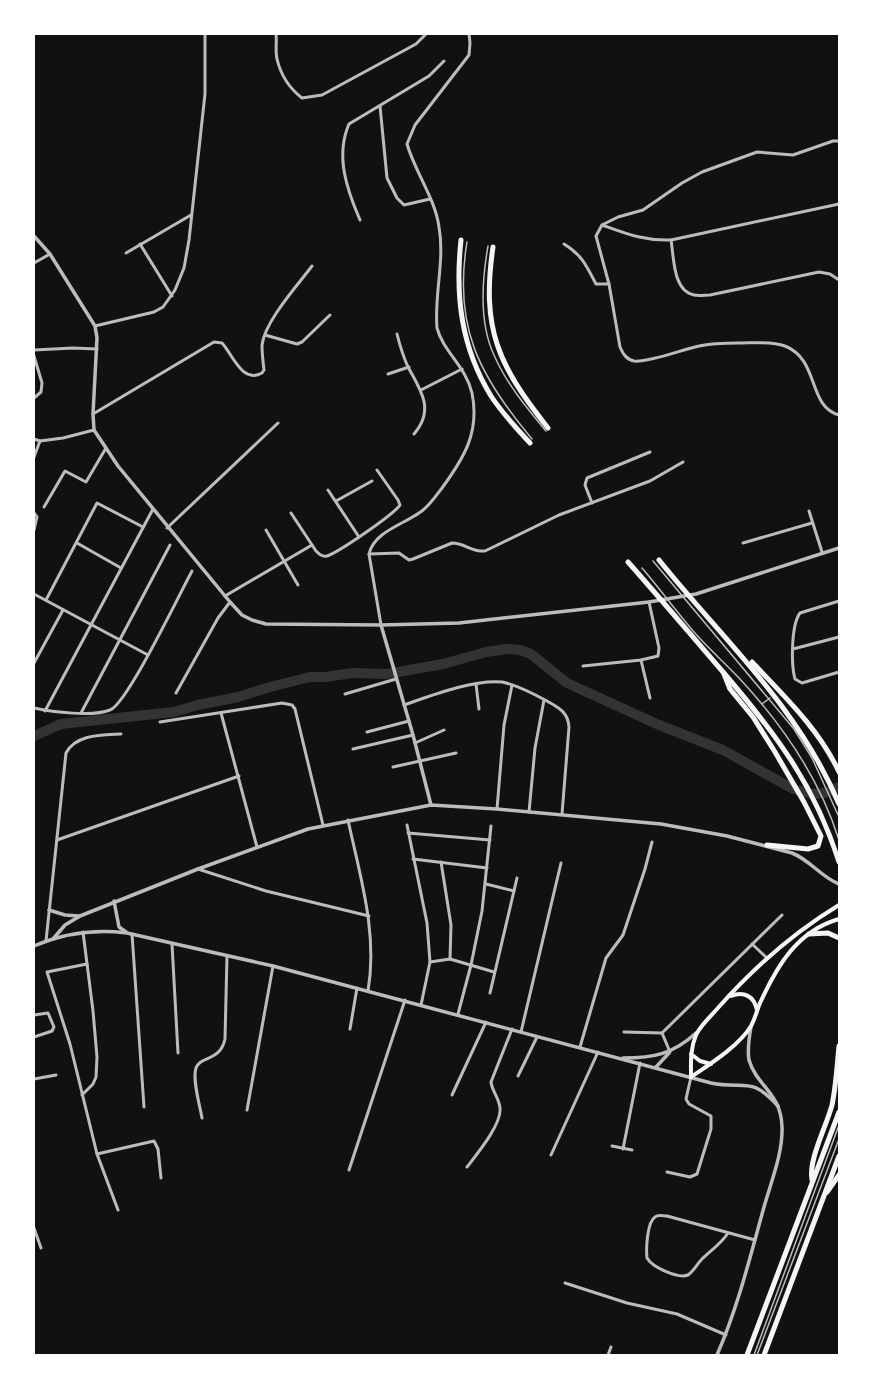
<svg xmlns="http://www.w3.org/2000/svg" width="873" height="1389" font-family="'Noto Sans',sans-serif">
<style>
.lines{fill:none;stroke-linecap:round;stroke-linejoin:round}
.river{stroke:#333;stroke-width:10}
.service{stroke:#bcbcbc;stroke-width:1.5}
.minor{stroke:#bcbcbc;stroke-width:3}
.tertiary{stroke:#bcbcbc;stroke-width:3.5}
.secondary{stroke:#f5f5f5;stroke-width:4}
.motorway{stroke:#f5f5f5;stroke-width:5}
</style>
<rect width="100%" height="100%" fill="#111"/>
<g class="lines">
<polyline class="river" points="34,736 61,724 174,712 198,705 238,697 270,687 310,677 325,677 353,673 387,674 443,664 486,652 507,649 520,650 531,654 567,683 659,725 723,750 793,789 813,794 825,793 839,787"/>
<g class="service">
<path d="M467,242C453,326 479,376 532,439"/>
<path d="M488,246C482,280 479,323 494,355C506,383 526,407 546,431"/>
<polyline points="653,561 794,729 812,758 839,817"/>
<path d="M642,568C660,589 676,611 694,632C708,648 724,662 739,678C782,724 820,780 839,840"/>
<polyline points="762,704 770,698"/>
<polyline points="754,1355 839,1125"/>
<polyline points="757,1355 839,1139"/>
</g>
<g class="minor">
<path d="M276,34C277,42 275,51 277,59C281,76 289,88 302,98L322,95L416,44L426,34"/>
<polyline points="380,106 387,178 397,198 404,205 430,199"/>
<path d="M839,141H833L793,155L757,152L702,172L682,183L643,210L618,217L602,225L596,236L609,284L620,347C623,354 626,359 634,361C648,363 684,349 699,346C712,343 726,343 739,343C753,343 771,341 785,346C820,360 807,406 839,415"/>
<path d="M360,220C347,190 335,156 349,124L429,76L444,61"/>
<path d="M602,225C627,234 644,241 671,240L839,204"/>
<path d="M671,240C674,258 673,291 694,295C699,296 705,295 710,295L819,272L830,274L839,280"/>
<polyline points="140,244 172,296"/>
<path d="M564,244C582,255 586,265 596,284H609"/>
<polyline points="126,253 191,215"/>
<polyline points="34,263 50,254"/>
<polyline points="95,326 154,312 163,307 175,290 184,268 189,240 205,94 205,34"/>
<path d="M397,334C400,346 403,356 408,367C421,390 435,410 414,434"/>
<polyline points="265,335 297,344 302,342 330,315"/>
<polyline points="34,350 73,348 97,349"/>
<polyline points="34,356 42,383 41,392 34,398"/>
<polyline points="388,374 409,367"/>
<polyline points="421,390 462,369"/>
<path d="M93,414L214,342L222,343C233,355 242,384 262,373L264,370C263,362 262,353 262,345C265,321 297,286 312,266"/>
<polyline points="34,439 40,441"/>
<polyline points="34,457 40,441 63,438 94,430"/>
<polyline points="328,490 359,537"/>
<polyline points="336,501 372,481"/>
<polyline points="592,503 585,485 587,478 650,452"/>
<polyline points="44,507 65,471 86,482 106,448"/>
<polyline points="809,511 822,552"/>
<polyline points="34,513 37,517 34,530"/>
<path d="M291,513L316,551C319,554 322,557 327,556C339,552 393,515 400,505L398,500L377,470"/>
<polyline points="167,528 278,423"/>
<polyline points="266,530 298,585"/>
<polyline points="77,543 121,568"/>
<polyline points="743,543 812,523"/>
<path d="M369,554L399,553L409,560L413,559L452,543C465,543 471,552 485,551L559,515L650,481L683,462"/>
<polyline points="34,594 148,655"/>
<polyline points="225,596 312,545"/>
<polyline points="46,600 97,503 143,527"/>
<path d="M839,601L800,613C791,625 791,665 795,679L802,683L839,672"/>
<path d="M381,625L369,554C374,532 402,525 419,513C429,507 435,497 442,488C464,458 480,432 472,393C466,367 443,351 437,328C434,295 445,261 439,227C435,198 415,172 407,144L415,125L469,55L470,43L469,34"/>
<polyline points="793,649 839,637"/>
<polyline points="641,660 650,698"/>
<polyline points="34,663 63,610"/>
<polyline points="583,666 641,660 658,656 659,648 649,602"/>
<polyline points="476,684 479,709"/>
<polyline points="176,693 218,618 230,602"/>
<polyline points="345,694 396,679"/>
<path d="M404,705C430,696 474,679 502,682C517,685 534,694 547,701C559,708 568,712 569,727L562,814"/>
<path d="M34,708C52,712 93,717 110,710C127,704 180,593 192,571"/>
<polyline points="45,711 153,509"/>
<polyline points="81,713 170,545"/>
<polyline points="221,713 257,847"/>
<polyline points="160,722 250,708 282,703 292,705 295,709 323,825"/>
<polyline points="367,732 409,721"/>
<polyline points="415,743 444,730"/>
<polyline points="353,749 413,735"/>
<polyline points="393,767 456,753"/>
<polyline points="497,809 504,725 512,685"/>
<polyline points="529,812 535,748 544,700"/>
<path d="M348,820C360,876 378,933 368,991"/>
<polyline points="407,825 427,923 430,962 421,1005"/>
<polyline points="408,833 490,840"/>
<polyline points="57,840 239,776"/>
<polyline points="413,859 487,868"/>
<polyline points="441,862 451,925 450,959"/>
<polyline points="198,869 266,891 369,916"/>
<polyline points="486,884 514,891"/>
<polyline points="132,934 144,1107"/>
<path d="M46,941L66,753C76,734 102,735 121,734"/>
<polyline points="172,944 178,1053"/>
<polyline points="752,944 767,958"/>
<polyline points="430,962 450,959 494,972"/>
<polyline points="87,964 47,972 70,1044 97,1154 118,1210"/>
<polyline points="490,993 517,878"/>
<polyline points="458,1014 471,965 482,911 491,826"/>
<polyline points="34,1015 48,1013 54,1027 52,1031 34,1037"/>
<polyline points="350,1029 357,988"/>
<polyline points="521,1032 561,863"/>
<polyline points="624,1032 662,1033 782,915"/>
<polyline points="662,1033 670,1052"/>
<polyline points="580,1047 606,958 623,935 645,869 652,842"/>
<polyline points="518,1076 537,1037"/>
<polyline points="34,1079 56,1075"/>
<polyline points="82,1095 93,1084 96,1077 97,1057 93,1011 83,932"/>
<polyline points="452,1095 486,1022"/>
<polyline points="247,1110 273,966"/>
<path d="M202,1118C200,1106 192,1079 196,1068C201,1055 220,1062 225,1039L227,956"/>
<polyline points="612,1146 632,1150"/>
<polyline points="623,1149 640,1063"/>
<polyline points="97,1154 154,1141 158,1149 161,1178"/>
<polyline points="551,1155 598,1052"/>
<path d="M467,1167C477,1154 502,1124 500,1108C499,1098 492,1091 491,1082L512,1029"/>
<polyline points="349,1170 405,1000"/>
<polyline points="667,1172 690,1177 697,1174 711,1129 711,1116 689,1104 686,1099 691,1077"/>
<polyline points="34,1228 41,1248"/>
<path d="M728,1233C721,1244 711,1250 702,1259C697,1264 694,1271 688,1275C678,1279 652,1267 647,1258C646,1249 647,1222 655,1217C658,1214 663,1216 667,1216C696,1224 726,1232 755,1240"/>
<polyline points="565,1283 627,1303 677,1314 726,1335"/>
<polyline points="608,1355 611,1347"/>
</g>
<g class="tertiary">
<polyline points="34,236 50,254 95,326 97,338 93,414 94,430 118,466 230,602 242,615 252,620 266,624 381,625 459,623 649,602 696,594 839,548"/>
<polyline points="381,625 413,735 431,805"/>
<polyline points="114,901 119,927 126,932"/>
<polyline points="49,910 65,915 79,916"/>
<path d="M53,939L65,925L80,916L198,869L308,829L431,805L497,809L661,824L727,836L792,853C810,860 821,877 839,884"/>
<path d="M34,946C64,933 95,929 127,933L273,966L711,1083C745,1090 750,1075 778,1106"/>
<path d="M623,1058C654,1058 673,1054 696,1033"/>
<polyline points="656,1067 669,1053"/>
<path d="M717,1355C738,1307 750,1257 764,1207C771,1182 783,1153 782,1127C781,1092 757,1087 749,1060C747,1049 749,1038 751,1027"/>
</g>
<g class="secondary">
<path d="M731,996C744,991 754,996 757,1010"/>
<polyline points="691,1054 700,1061 711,1064"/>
<path d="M691,1077C691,1063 690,1049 696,1035C700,1026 710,1017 717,1009C753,968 793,933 839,905"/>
<path d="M691,1077C710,1064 739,1046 751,1026C755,1019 757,1010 760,1003C777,966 797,931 839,919"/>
</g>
<g class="motorway">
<path d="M461,240C455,296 461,347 491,396C502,413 516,428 530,443"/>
<path d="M493,247C481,329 498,365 548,428"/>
<path d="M659,560C724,641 797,705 839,804"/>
<path d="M628,562C660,598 691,635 723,672C776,734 814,784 839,862"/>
<path d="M752,662C784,696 819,729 839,772"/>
<polyline points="724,674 730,689 753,717 775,752 804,802 821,836 818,846 808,849 767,845"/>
<polyline points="809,934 828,933 839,938"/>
<path d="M812,1180C808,1160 827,1125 832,1105C836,1086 837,1066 839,1046"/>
<polyline points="827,1192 839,1175"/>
<polyline points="747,1355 839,1112"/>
<polyline points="764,1355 839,1156"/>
</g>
</g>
<rect width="873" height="1389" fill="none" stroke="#ffffff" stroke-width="70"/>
</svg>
